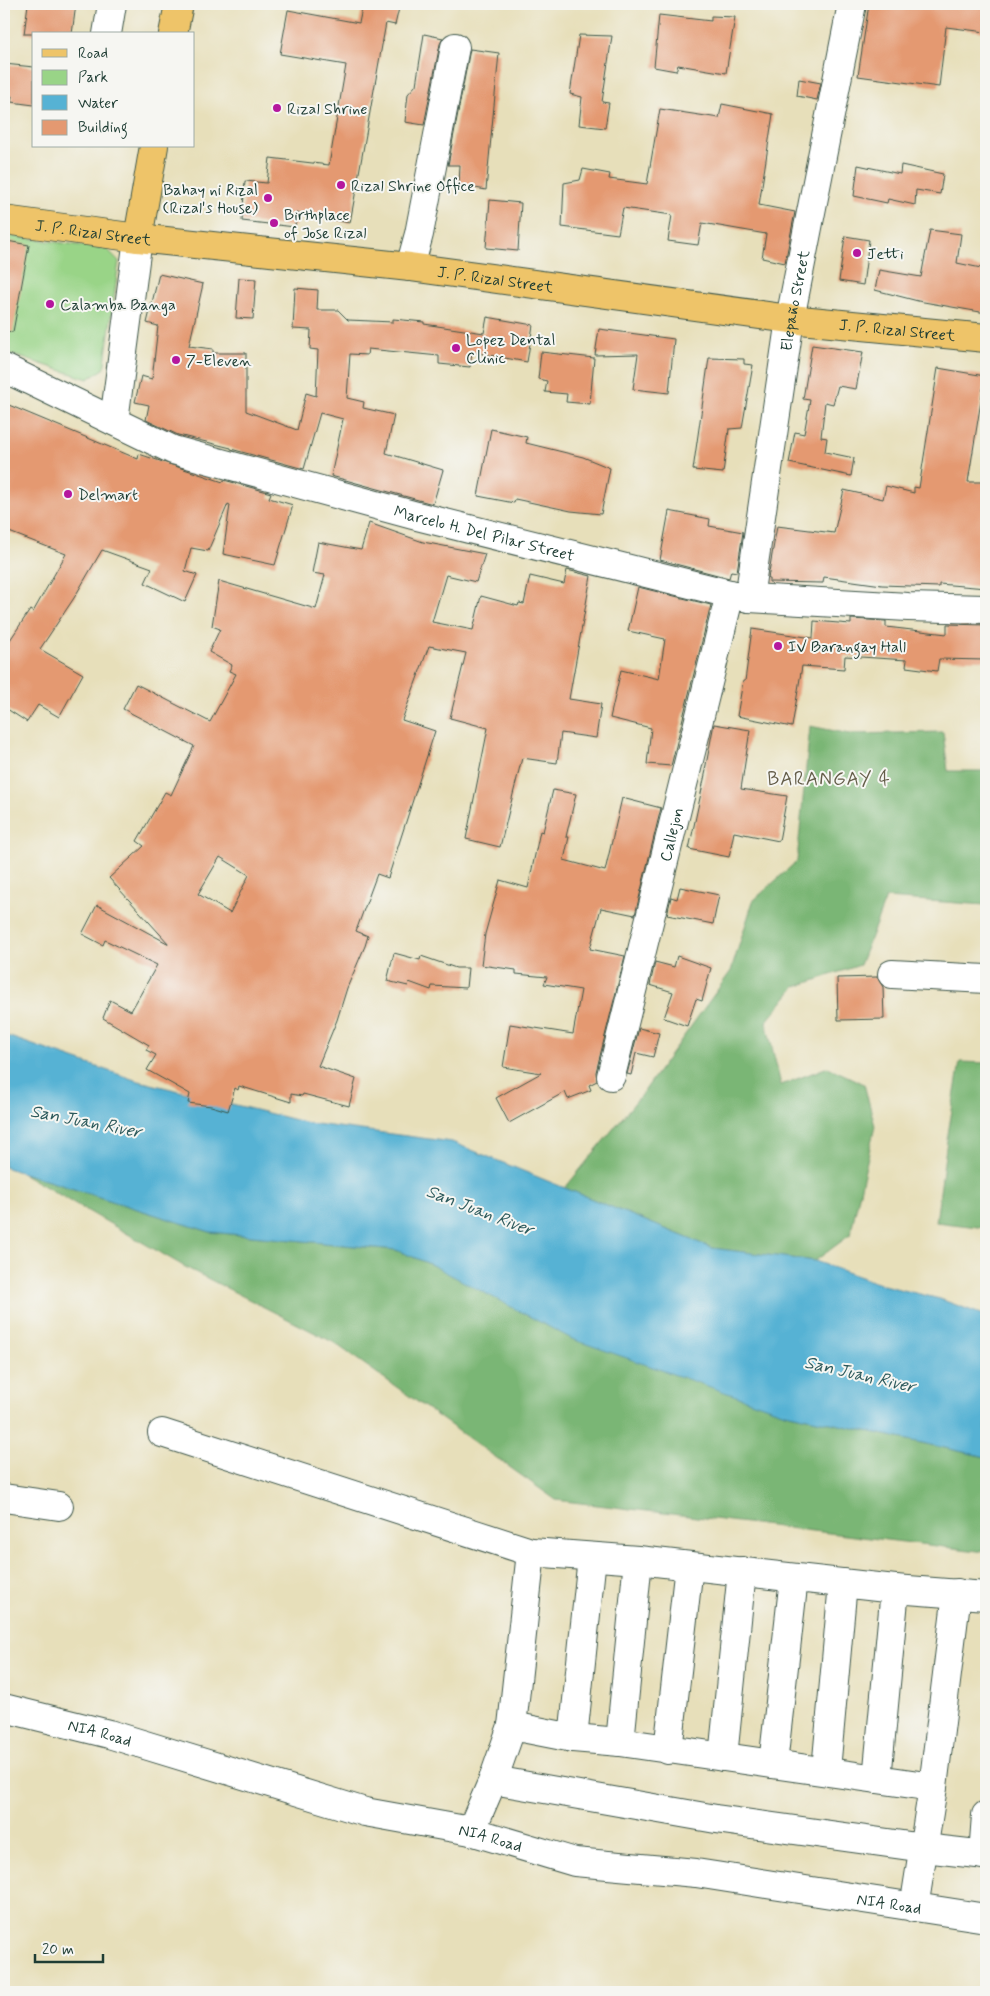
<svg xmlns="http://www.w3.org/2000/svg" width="990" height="1996" font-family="Mynerve,sans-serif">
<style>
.green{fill:#99d487;stroke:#5c885e}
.forest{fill:#7ab674;stroke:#4c7a54}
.water{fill:#56b2d4;stroke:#3a7884}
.building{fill:#e49971;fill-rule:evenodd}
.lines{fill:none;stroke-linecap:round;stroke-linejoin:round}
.minor-casing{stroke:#3d5548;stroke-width:30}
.major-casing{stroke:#3d5548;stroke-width:30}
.minor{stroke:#fff;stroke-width:28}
.major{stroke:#eec469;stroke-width:28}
.poi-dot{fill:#b5179e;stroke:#f6f6f2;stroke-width:2}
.labels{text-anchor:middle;stroke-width:4;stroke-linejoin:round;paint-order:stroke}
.poi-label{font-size:16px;fill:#1f3d34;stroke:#f6f6f2;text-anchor:start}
.street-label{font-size:16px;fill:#1f3d34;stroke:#f6f6f2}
.water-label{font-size:18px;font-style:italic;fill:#2d5a5c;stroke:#f6f6f2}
.quarter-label{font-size:19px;letter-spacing:1px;fill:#645d49;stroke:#f6f6f2}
</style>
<rect width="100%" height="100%" fill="#f6f6f2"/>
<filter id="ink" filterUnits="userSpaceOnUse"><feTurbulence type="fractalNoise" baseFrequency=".02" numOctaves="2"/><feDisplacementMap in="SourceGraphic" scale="10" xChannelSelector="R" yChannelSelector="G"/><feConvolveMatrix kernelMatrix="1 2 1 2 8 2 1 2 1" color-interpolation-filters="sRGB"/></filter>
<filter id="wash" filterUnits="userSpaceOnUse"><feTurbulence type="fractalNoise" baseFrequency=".0096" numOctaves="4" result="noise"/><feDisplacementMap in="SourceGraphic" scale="20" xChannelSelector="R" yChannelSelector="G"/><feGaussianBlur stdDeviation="1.12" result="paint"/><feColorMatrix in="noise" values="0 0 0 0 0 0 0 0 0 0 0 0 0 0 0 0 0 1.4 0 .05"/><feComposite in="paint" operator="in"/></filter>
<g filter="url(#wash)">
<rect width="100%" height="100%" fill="#e7dfba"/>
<polygon class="green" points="4,235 107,249 119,261 104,369 88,379 4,352"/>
<g class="forest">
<polygon points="810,726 850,734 943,732 948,771 986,771 986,905 886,898 860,965 795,987 766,1022 781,1085 828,1067 864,1084 875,1126 850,1235 815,1261 712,1248 565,1188 645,1090 731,971 753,901 797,861"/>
<polygon points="960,1062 986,1063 986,1228 936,1222 947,1140"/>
<polygon points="20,1172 210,1232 396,1250 785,1413 986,1457 986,1552 556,1500 333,1342 187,1268"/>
</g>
<polygon class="water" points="4,1035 135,1080 308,1123 452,1142 712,1248 815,1261 883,1285 940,1299 986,1316 986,1457 785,1413 572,1339 430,1264 396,1250 210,1232 4,1167"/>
<g id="blocks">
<g class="building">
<polygon points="28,4 76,4 72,34 24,34"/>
<polygon points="363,4 400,4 395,25 386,23 350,223 296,213 295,227 242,221 245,181 267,183 270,158 329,165 346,65 280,54 288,10 359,23"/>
<polygon points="869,4 986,4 986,32 946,27 939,87 858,76"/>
<polygon points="659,15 711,21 711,16 735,17 726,73 678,65 676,71 654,67"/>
<polygon points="424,34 443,38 440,44 424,125 405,122 408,94 416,85"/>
<polygon points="579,35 612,36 602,102 609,103 605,128 579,125 582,97 570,94"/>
<polygon points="470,49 499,53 486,190 459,185 460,165 448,165"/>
<polygon points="4,64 34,67 34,105 11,102 12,96 4,95"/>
<polygon points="799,79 821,83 817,100 797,96"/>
<polygon points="722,104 773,114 759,205 795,212 785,263 762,258 766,234 702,223 698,245 668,241 672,215 623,208 618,234 562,227 564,183 580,180 583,169 610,174 609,179 647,184 660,109 719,118"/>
<polygon points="858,165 900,174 901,165 943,174 940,194 916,190 915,205 888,199 887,203 854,196"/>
<polygon points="490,200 521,203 518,251 486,248"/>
<polygon points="930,230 961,234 957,263 986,269 986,313 918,301 875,290 879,270 921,277"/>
<polygon points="845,236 869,240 863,285 839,281"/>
<polygon points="7,241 29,245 13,332 4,331 4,256"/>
<polygon points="159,274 203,284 189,346 213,349 213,353 246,353 246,411 297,430 306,393 316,396 318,350 310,349 311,330 293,329 295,288 318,290 317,310 338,310 348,320 393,322 393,319 424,322 424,324 484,333 487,317 533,325 527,362 472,352 470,367 439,364 439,356 368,349 367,355 350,354 347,398 364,402 363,408 394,415 386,453 443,470 433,504 331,476 343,419 320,413 304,469 231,449 231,448 178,435 146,420 149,405 135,402 141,376 152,379 158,326 147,323"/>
<polygon points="239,278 256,279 253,319 236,318"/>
<polygon points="599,329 674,339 669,393 633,389 638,354 595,355"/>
<polygon points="812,345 863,352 856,389 838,386 833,404 825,402 821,437 827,438 825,452 854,458 851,476 789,463 795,432 804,434 810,400 803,399"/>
<polygon points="541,352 594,358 590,404 566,402 567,394 545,392 547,381 538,379"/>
<polygon points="709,358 744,359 744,364 753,365 742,428 729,429 723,473 693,470"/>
<polygon points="938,368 985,376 968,482 986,482 986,588 939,584 939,587 882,585 824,577 823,583 769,582 769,578 768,578 777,526 834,533 844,490 883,499 886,486 914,493 914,487 919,488"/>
<polygon points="4,403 138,459 139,454 223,482 224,480 271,493 269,498 293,505 275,565 223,554 230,505 228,504 208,551 191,548 185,571 197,575 185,602 145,583 152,568 102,550 74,598 40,649 83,674 59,717 38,705 27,722 4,707 4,649 30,610 33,612 66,554 4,530"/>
<polygon points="491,429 527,437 526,443 583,457 610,468 601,514 571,511 515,499 514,503 478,496"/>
<polygon points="669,511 710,519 709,526 743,532 737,572 731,571 729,578 660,560"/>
<path d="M369,523L423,542L485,554L476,582L446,575L432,622L473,630L481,596L518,606L519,603L524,604L530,576L564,584L567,570L591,576L569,699L601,704L596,738L561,733L557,763L522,758L500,847L466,839L488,728L450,718L466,653L429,646L402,720L435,731L388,878L377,874L356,931L368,936L365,946L347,988L337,1020L318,1066L356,1079L349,1106L303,1094L302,1096L291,1094V1102L239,1086L238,1090L235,1088L228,1111L211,1106L188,1103L190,1094L147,1070L156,1055L146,1050L149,1045L103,1018L110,1000L131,1011L157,965L105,940L103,945L82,934L97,905L169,944L109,878L144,846L137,841L165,792L171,795L194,746L123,709L136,684L210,722L236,674L229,671L232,665L209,652L220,629L212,626L219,581L316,609L325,575L312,573L318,542L361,550ZM220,857L249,875L230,913L198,894Z"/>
<polygon points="638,587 711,605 671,766 647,764 651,728 610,718 621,670 659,679 665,639 628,631"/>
<polygon points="851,619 886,621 886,627 947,634 947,624 986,625 985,660 939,659 937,671 906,667 907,660 845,656 844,669 802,666 792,727 737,716 743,681 745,681 752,629 813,638 814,621 851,624"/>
<polygon points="714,724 750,730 741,789 787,796 779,841 734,832 729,857 689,849 706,770 705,770"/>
<polygon points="553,790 576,794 566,837 569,837 564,860 605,871 622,798 661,808 635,915 601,908 590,949 625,956 596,1072 597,1081 589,1085 591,1090 568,1099 565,1092 509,1123 496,1098 541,1073 503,1067 510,1024 573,1034 581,990 544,984 547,977 516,974 516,970 481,965 485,934 500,880 528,888 540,831 543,832"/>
<polygon points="680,887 719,895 713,924 667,915 671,897 677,899"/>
<polygon points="394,953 420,960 421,956 456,968 468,968 466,988 432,986 431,990 409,982 408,986 387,981"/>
<polygon points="677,956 711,968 702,1001 696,999 687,1026 664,1018 673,992 650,985 655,962 674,967"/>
<polygon points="877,977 883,987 884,1019 838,1020 837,978"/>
<polygon points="639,1028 659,1033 653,1057 636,1053 631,1075 627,1074"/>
</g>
</g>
</g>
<g filter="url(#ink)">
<use href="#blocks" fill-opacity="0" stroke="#3d5548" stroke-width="1"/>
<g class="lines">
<g class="minor-casing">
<g id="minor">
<polyline points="107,34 112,4"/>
<polyline points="410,267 419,234 455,47"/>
<path id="s1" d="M4,368L173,450L413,515L730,594L749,598L908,607L986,609"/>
<polyline points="114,421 138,238"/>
<path id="s2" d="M749,598L790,319L852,4"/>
<polyline points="892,974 986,979"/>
<path id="s3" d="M611,1076L730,594"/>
<polyline points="162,1433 531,1552 638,1560 895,1589 986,1596"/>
<polyline points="4,1498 59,1506"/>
<path id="s4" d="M4,1708L109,1734L365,1812L471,1831L575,1862L696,1873L986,1918"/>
<polyline points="512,1726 573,1738 620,1742 933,1787"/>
<polyline points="573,1738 592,1557"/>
<polyline points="620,1742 638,1560"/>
<polyline points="668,1750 689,1566"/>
<polyline points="723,1757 742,1571"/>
<polyline points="773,1764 794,1578"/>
<polyline points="826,1770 843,1583"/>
<polyline points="877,1779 895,1589"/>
<polyline points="493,1780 716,1819 924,1848 986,1855"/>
<polyline points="471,1831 493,1780 512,1726 531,1552"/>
<polyline points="983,1855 986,1815"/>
<polyline points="914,1908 933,1787 957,1593"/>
</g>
</g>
<g class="major-casing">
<g id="major">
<polyline points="173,34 179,4"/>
<path id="s5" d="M4,220L138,238L410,267L790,319L986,338"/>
<polyline points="138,238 154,146"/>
</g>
</g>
<use href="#minor" class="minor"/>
<use href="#major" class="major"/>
</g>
</g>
<g class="poi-dot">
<circle cx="277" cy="108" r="5"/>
<circle cx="341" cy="185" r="5"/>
<circle cx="268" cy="198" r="5"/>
<circle cx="274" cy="223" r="5"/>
<circle cx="857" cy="253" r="5"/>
<circle cx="50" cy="304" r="5"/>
<circle cx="456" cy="348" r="5"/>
<circle cx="176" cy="360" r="5"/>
<circle cx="68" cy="494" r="5"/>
<circle cx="778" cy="646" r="5"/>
</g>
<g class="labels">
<g class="poi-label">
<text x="287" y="114">Rizal Shrine</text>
<text x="351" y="191">Rizal Shrine Office</text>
<text x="258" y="195" text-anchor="end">Bahay ni Rizal<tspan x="258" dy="18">(Rizal's House)</tspan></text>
<text x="284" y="220">Birthplace<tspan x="284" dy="18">of Jose Rizal</tspan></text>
<text x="867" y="259">Jetti</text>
<text x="60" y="310">Calamba Banga</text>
<text x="466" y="345">Lopez Dental<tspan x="466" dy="18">Clinic</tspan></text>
<text x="186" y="366">7-Eleven</text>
<text x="78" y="500">Delmart</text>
<text x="788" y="652">IV Barangay Hall</text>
</g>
<g class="street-label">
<text dy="6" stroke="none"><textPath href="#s5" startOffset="90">J. P. Rizal Street</textPath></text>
<text dy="6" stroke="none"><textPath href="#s5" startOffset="495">J. P. Rizal Street</textPath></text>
<text dy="6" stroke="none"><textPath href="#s2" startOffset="301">Elepaño Street</textPath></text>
<text dy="6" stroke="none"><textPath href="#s5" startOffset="900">J. P. Rizal Street</textPath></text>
<text dy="6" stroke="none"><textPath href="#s1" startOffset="510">Marcelo H. Del Pilar Street</textPath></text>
<text dy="6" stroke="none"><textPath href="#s3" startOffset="249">Callejon</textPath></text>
<text dy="6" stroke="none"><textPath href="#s4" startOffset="99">NIA Road</textPath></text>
<text dy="6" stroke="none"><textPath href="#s4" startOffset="504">NIA Road</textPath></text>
<text dy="6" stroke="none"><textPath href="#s4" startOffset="909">NIA Road</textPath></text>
</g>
<g class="water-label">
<text transform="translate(86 1121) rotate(11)" y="6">San Juan River</text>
<text transform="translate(480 1210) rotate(21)" y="6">San Juan River</text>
<text transform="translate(860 1374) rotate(13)" y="6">San Juan River</text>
</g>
<g class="quarter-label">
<text x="829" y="785">BARANGAY 4</text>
</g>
</g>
<rect width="990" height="1996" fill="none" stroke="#f6f6f2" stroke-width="20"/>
<rect x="32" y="32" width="162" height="115" fill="#f6f6f2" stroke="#a0aca6"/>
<rect x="42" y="49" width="25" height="8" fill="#eec469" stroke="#a0aca6"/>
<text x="78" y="58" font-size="15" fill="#1f3d34">Road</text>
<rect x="42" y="70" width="25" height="15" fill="#99d487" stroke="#a0aca6"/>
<text x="78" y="82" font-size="15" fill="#1f3d34">Park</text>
<rect x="42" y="95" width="25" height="15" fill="#56b2d4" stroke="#a0aca6"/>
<text x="78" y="108" font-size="15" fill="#1f3d34">Water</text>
<rect x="42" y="120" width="25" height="15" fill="#e49971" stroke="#a0aca6"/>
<text x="78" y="132" font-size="15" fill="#1f3d34">Building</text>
<path d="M35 1954v8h68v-8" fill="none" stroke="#1f3d34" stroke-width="2.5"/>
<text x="42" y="1954" font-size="15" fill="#1f3d34" stroke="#f6f6f2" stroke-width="4" paint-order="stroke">20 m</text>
</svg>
